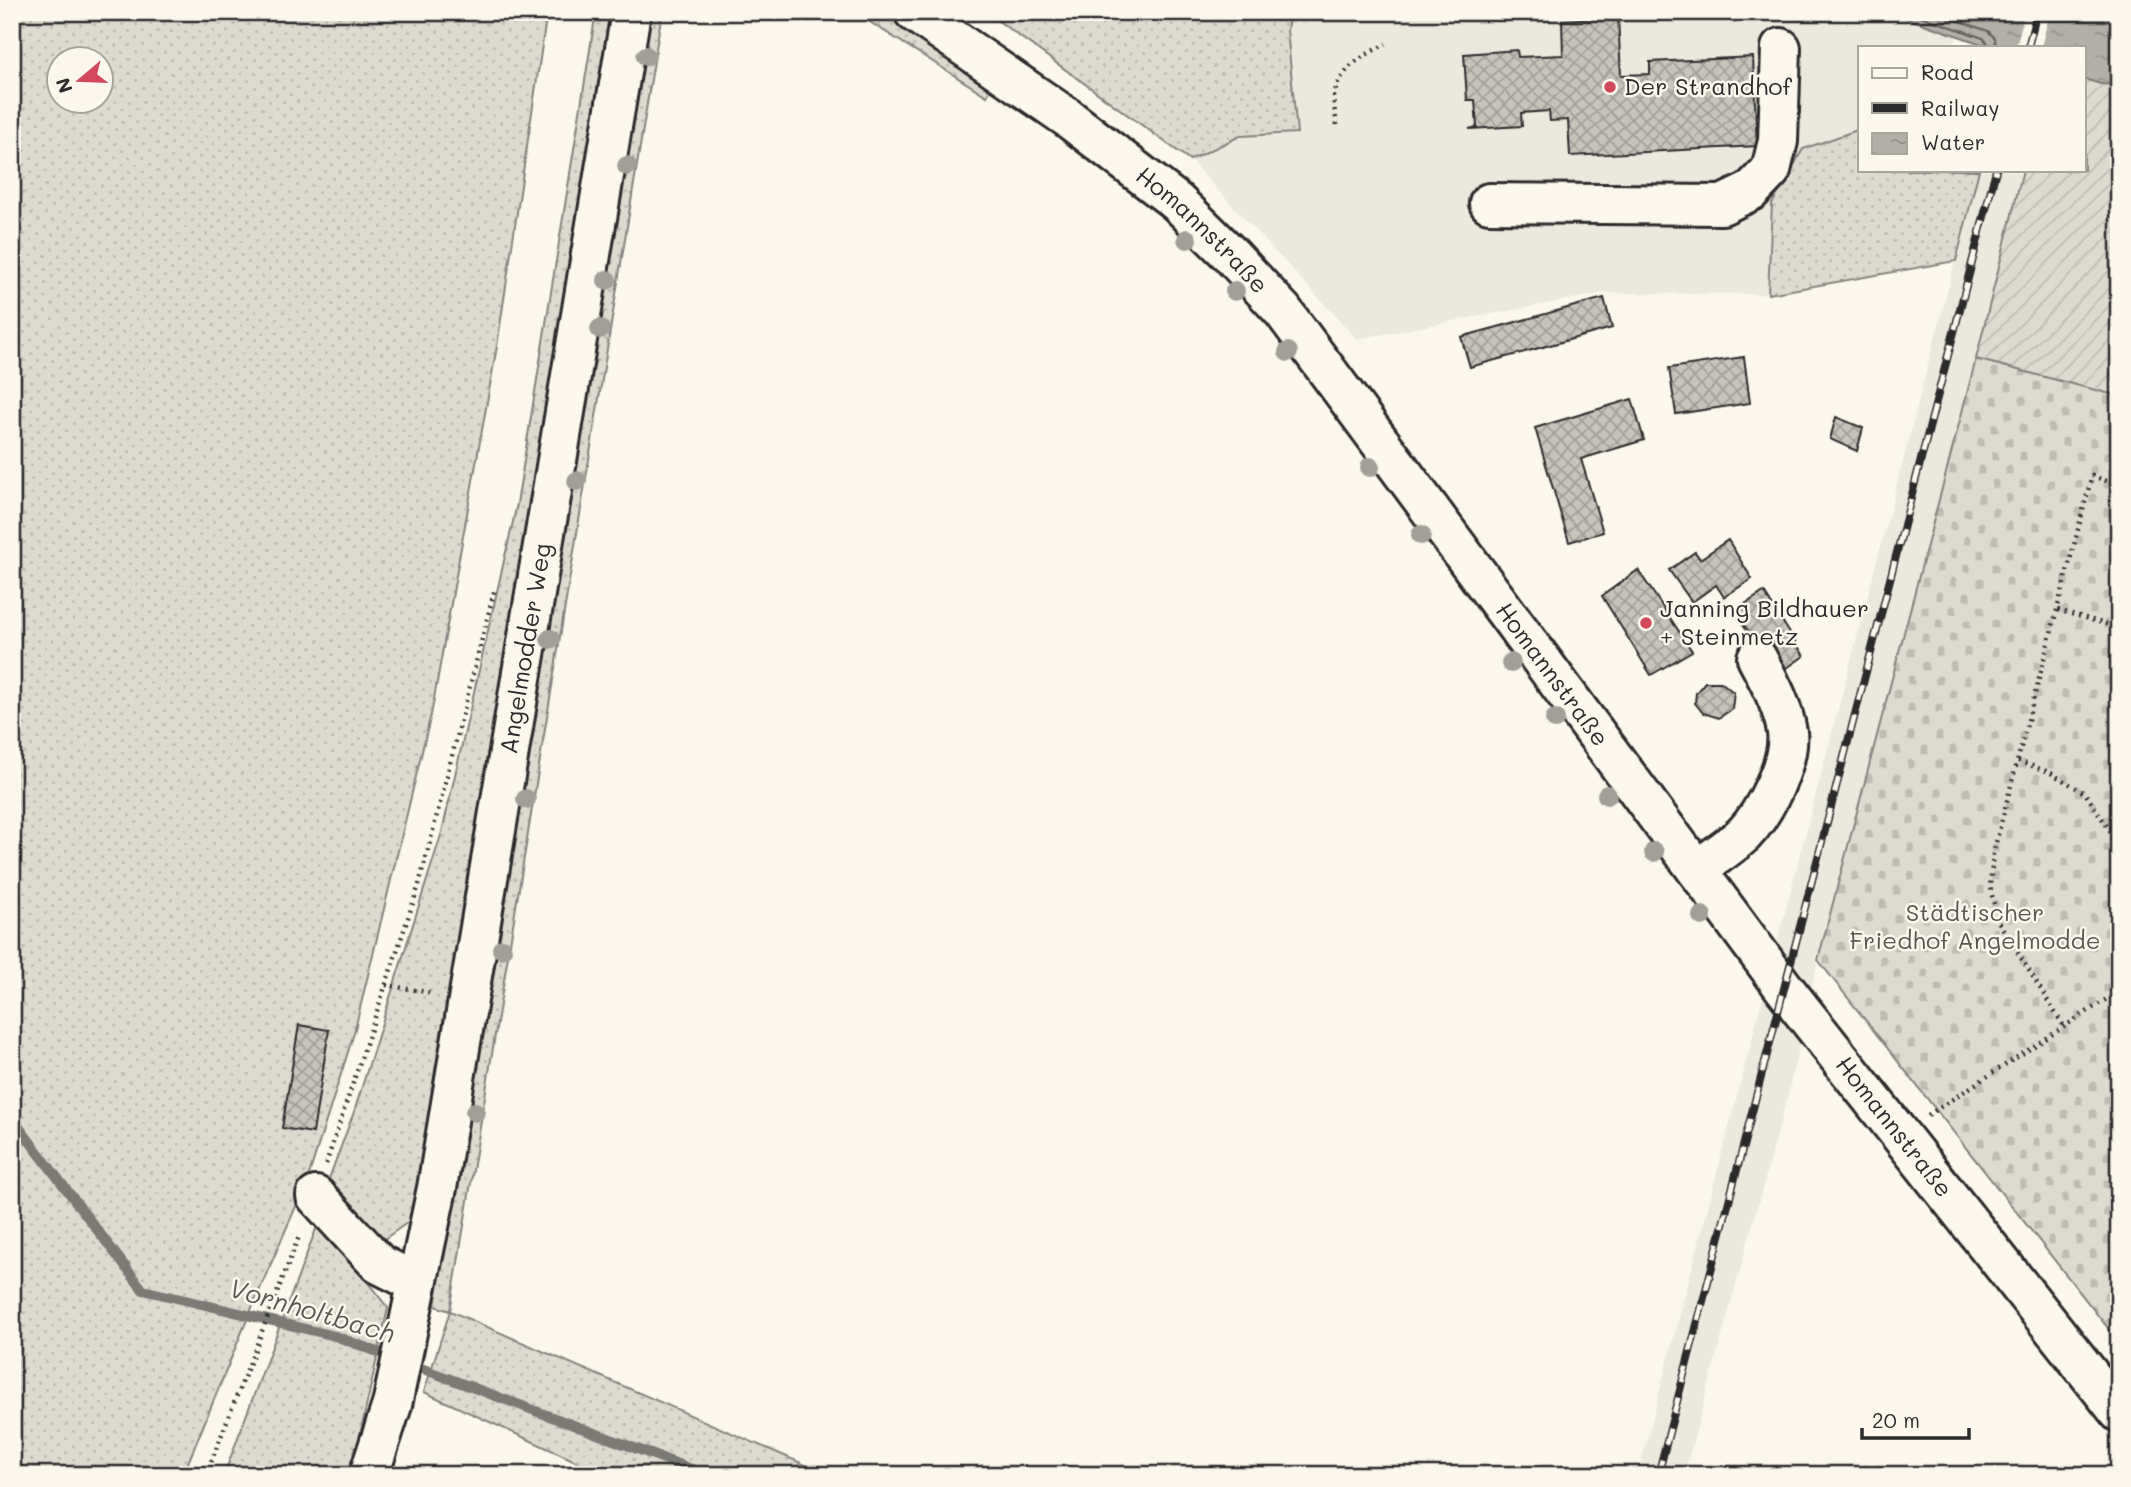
<svg xmlns="http://www.w3.org/2000/svg" width="2131" height="1487" font-family="Mali,sans-serif">
<style>
.built{fill:#ebe8de}
.grass{fill:url(#grass-dots);stroke:#84827e;stroke-width:2;fill-rule:evenodd}
.cemetery{fill:url(#cemetery-stones);stroke:#84827e;stroke-width:2}
.garden{fill:url(#garden-furrows);stroke:#84827e;stroke-width:2}
.water{fill:url(#water-ripples);stroke:#7b7a75;stroke-width:2}
.pier{fill:#fbf7ec}
.lines{fill:none;stroke-linecap:round;stroke-linejoin:round}
.shore{stroke:#61605d;stroke-width:2}
.stream{stroke:#7b7a75;stroke-width:10}
.building{fill:url(#building-cross-hatch);stroke:#2b2b2b;stroke-width:2}
.minor-casing{stroke:#2b2b2b;stroke-width:44}
.path{stroke:#2b2b2b;stroke-width:4.5;stroke-dasharray:2 5;stroke-linecap:butt}
.minor{stroke:#fbf7ec;stroke-width:38}
.rail-casing{stroke:#2b2b2b;stroke-width:8}
.rail{stroke:#fbf7ec;stroke-width:5;stroke-dasharray:16;stroke-linecap:butt}
.tree{fill:#a19f98}
.poi-dot{fill:#d1495b;stroke:#fbf7ec;stroke-width:2.5}
.labels{text-anchor:middle;stroke-width:5;stroke-linejoin:round;paint-order:stroke}
.poi-label{font-size:24px;fill:#2b2b2b;stroke:#fbf7ec;text-anchor:start}
.street-label{font-size:24px;fill:#2b2b2b;stroke:#fbf7ec}
.park-label{font-size:24px;fill:#585754;stroke:#fbf7ec}
.water-label{font-size:26px;font-style:italic;fill:#5a5956;stroke:#fbf7ec}
</style>
<defs>
<pattern id="grass-dots" width="8" height="8" patternUnits="userSpaceOnUse" patternTransform="scale(1.75)"><rect width="8" height="8" fill="#dddad0"/><path d="M2 2h.1M6 6h.1" fill="none" stroke="#bebbb3" stroke-width="1.8" stroke-linecap="round"/></pattern>
<pattern id="cemetery-stones" width="16" height="16" patternUnits="userSpaceOnUse" patternTransform="scale(1.75)"><rect width="16" height="16" fill="#dddad0"/><path d="M2 7V4a2 2 0 0 1 4 0v3zM10 15v-3a2 2 0 0 1 4 0v3z" fill="#bebbb3"/></pattern>
<pattern id="garden-furrows" width="10" height="10" patternUnits="userSpaceOnUse" patternTransform="scale(1.75)"><rect width="10" height="10" fill="#dddad0"/><path d="M-1 1l2-2M0 10L10 0M9 11l2-2" fill="none" stroke="#bebbb3"/></pattern>
<pattern id="water-ripples" width="26" height="14" patternUnits="userSpaceOnUse" patternTransform="scale(1.75)"><rect width="26" height="14" fill="#b1afa7"/><path d="M2 4q2-2 4 0t4 0M15 11q2-2 4 0t4 0" fill="none" stroke="#908f88"/></pattern>
<pattern id="building-cross-hatch" width="8" height="8" patternUnits="userSpaceOnUse" patternTransform="scale(1.75)"><rect width="8" height="8" fill="#c7c4bc"/><path d="M0 0l8 8M0 8l8-8" fill="none" stroke="#a29f99"/></pattern>
</defs>
<rect width="100%" height="100%" fill="#fbf7ec"/>
<filter id="ink" filterUnits="userSpaceOnUse"><feTurbulence type="fractalNoise" baseFrequency=".0143" numOctaves="2"/><feDisplacementMap in="SourceGraphic" scale="14" xChannelSelector="R" yChannelSelector="G"/><feConvolveMatrix kernelMatrix="1 2 1 2 8 2 1 2 1" color-interpolation-filters="sRGB"/></filter>
<g filter="url(#ink)">
<g class="built">
<polygon points="1290,12 1889,12 1957,37 1953,47 1860,47 1860,129 1853,130 1772,204 1768,294 1604,293 1357,339 1190,160 1240,136 1297,133 1287,30"/>
<polygon points="1979,170 2023,170 1976,359 1818,960 1787,1098 1684,1475 1638,1475"/>
</g>
<g class="grass">
<path d="M12,12H547L497,346L432,710L354,1033L307,1181L253,1305L183,1475H12ZM60,60H102V102H60Z"/>
<polygon points="596,12 612,12 418,1215 376,1245 327,1184 355,1109 442,832 517,504"/>
<polygon points="646,12 662,12 450,1311 817,1470 818,1475 606,1475 424,1392 450,1311 435,1306"/>
<polygon points="854,12 887,12 993,85 987,96"/>
<polygon points="986,12 1290,12 1287,30 1297,133 1240,136 1190,160"/>
<polygon points="1860,129 1860,170 1979,170 1956,261 1768,294 1772,204 1803,149"/>
<polygon points="319,1221 388,1308 356,1453 349,1475 224,1475"/>
</g>
<polygon class="cemetery" points="1976,359 2119,396 2119,1342 1818,960"/>
<polygon class="garden" points="2084,78 2101,84 2119,85 2119,396 1976,359 2023,170 2084,170"/>
<polygon class="water" points="1889,12 2119,12 2119,85 2101,84 2084,79 2084,47 1990,47"/>
<polygon class="pier" points="2025,12 2050,12 2041,47 2016,47"/>
<g class="lines">
<g class="shore">
<polyline points="1909,12 1983,38 1987,42 1987,47"/>
<polyline points="1934,12 1988,31 1995,38 1996,47"/>
</g>
<polyline class="stream" points="12,1118 143,1290 335,1336 707,1475"/>
</g>
<g class="building">
<polygon points="1618,17 1621,75 1650,74 1650,62 1753,57 1757,146 1570,156 1568,120 1550,121 1549,111 1521,113 1522,126 1469,129 1477,127 1475,100 1467,100 1464,54 1517,50 1518,57 1563,55 1562,20"/>
<polygon points="1604,298 1612,328 1470,367 1461,337"/>
<polygon points="1744,357 1750,403 1676,414 1669,368"/>
<polygon points="1632,399 1644,440 1581,459 1603,532 1569,542 1535,428"/>
<polygon points="1836,417 1863,428 1857,451 1830,439"/>
<polygon points="1728,540 1752,579 1724,597 1716,585 1692,602 1669,570 1695,552 1700,559"/>
<polygon points="1638,570 1692,651 1651,675 1602,596"/>
<polygon points="1764,592 1804,656 1778,674 1734,611"/>
<polygon points="1705,682 1721,682 1734,693 1732,709 1719,718 1703,713 1695,703 1696,693"/>
<polygon points="299,1025 329,1030 313,1133 282,1128"/>
</g>
<g class="lines">
<g class="minor-casing">
<g id="minor">
<path id="s1" d="M914,12L1068,118L1177,202L1231,255L1283,311L1784,988L2119,1412"/>
<polyline points="1489,203 1722,205 1751,191 1771,170 1778,141 1781,48"/>
<path d="M1697,870C1712,858 1730,847 1744,834C1764,813 1791,762 1787,732C1783,706 1769,681 1757,658"/>
<polyline points="316,1196 379,1264 417,1283"/>
<path id="s2" d="M369,1475L392,1405L437,1188L631,12"/>
</g>
</g>
<g class="path">
<path d="M1337,125C1336,116 1333,106 1334,97C1338,69 1364,55 1386,44"/>
<polyline points="2058,610 2119,628"/>
<polyline points="2018,761 2049,772 2085,793 2119,844"/>
<polyline points="386,985 432,993"/>
<polyline points="2063,1025 1998,921 1990,887 1993,854 2092,476 2119,485"/>
<polyline points="1928,1115 2119,991"/>
<polyline points="326,1164 419,885 495,588"/>
<polyline points="206,1475 300,1234"/>
</g>
<use href="#minor" class="minor"/>
<g class="rail-casing">
<g id="rail">
<polyline points="2028,47 2037,12"/>
<polyline points="1658,1475 1996,170"/>
</g>
</g>
<use href="#rail" class="rail"/>
</g>
<g class="tree">
<circle cx="646" cy="56" r="10"/>
<circle cx="627" cy="166" r="10"/>
<circle cx="1187" cy="239" r="10"/>
<circle cx="607" cy="280" r="10"/>
<circle cx="1235" cy="291" r="10"/>
<circle cx="600" cy="329" r="10"/>
<circle cx="1288" cy="352" r="10"/>
<circle cx="1370" cy="467" r="10"/>
<circle cx="577" cy="481" r="10"/>
<circle cx="1421" cy="535" r="10"/>
<circle cx="550" cy="639" r="10"/>
<circle cx="1511" cy="663" r="10"/>
<circle cx="1555" cy="719" r="10"/>
<circle cx="1607" cy="795" r="10"/>
<circle cx="526" cy="799" r="10"/>
<circle cx="1654" cy="852" r="10"/>
<circle cx="1702" cy="916" r="10"/>
<circle cx="502" cy="949" r="10"/>
<circle cx="475" cy="1112" r="10"/>
</g>
</g>
<g class="poi-dot">
<circle cx="1610" cy="87" r="7"/>
<circle cx="1646" cy="623" r="7"/>
</g>
<g class="labels">
<g class="poi-label">
<text x="1624" y="95">Der Strandhof</text>
<text x="1660" y="617">Janning Bildhauer<tspan x="1660" dy="28">+ Steinmetz</tspan></text>
</g>
<g class="street-label">
<text dy="8" stroke="none"><textPath href="#s1" startOffset="362">Homannstraße</textPath></text>
<text dy="8" stroke="none"><textPath href="#s2" startOffset="842">Angelmodder Weg</textPath></text>
<text dy="8" stroke="none"><textPath href="#s1" startOffset="929">Homannstraße</textPath></text>
<text dy="8" stroke="none"><textPath href="#s1" startOffset="1496">Homannstraße</textPath></text>
</g>
<g class="park-label">
<text x="1975" y="921">Städtischer<tspan x="1975" dy="28">Friedhof Angelmodde</tspan></text>
</g>
<g class="water-label">
<text transform="translate(312 1311) rotate(16)" y="9">Vornholtbach</text>
</g>
</g>
<rect width="2131" height="1487" fill="none" stroke="#fbf7ec" stroke-width="42"/>
<rect x="21" y="21" width="2089" height="1445" fill="none" stroke="#2b2b2b" stroke-width="2.5" filter="url(#ink)"/>
<rect x="1858" y="46" width="228" height="126" fill="#fbf7ec" stroke="#a8a59f" stroke-width="2"/>
<rect x="1872" y="68" width="35" height="10" fill="#fbf7ec" stroke="#a8a59f" stroke-width="2"/>
<text x="1921" y="80" font-size="21" fill="#2b2b2b">Road</text>
<rect x="1872" y="103" width="35" height="10" fill="#2b2b2b" stroke="#a8a59f" stroke-width="2"/>
<text x="1921" y="116" font-size="21" fill="#2b2b2b">Railway</text>
<rect x="1872" y="133" width="35" height="21" fill="url(#water-ripples)" stroke="#a8a59f" stroke-width="2"/>
<text x="1921" y="150" font-size="21" fill="#2b2b2b">Water</text>
<g transform="translate(80 80) rotate(251)"><circle r="33" fill="#fbf7ec" stroke="#a8a59f" stroke-width="2"/>
<path d="M0-5L12 26L0 18L-12 26Z" fill="#d1495b"/>
<text y="-10" font-size="19" font-weight="bold" text-anchor="middle" fill="#2b2b2b">N</text>
</g>
<path d="M1862 1428v10h107v-10" fill="none" stroke="#2b2b2b" stroke-width="3.5"/>
<text x="1872" y="1428" font-size="21" fill="#2b2b2b" stroke="#fbf7ec" stroke-width="5" paint-order="stroke">20 m</text>
</svg>
